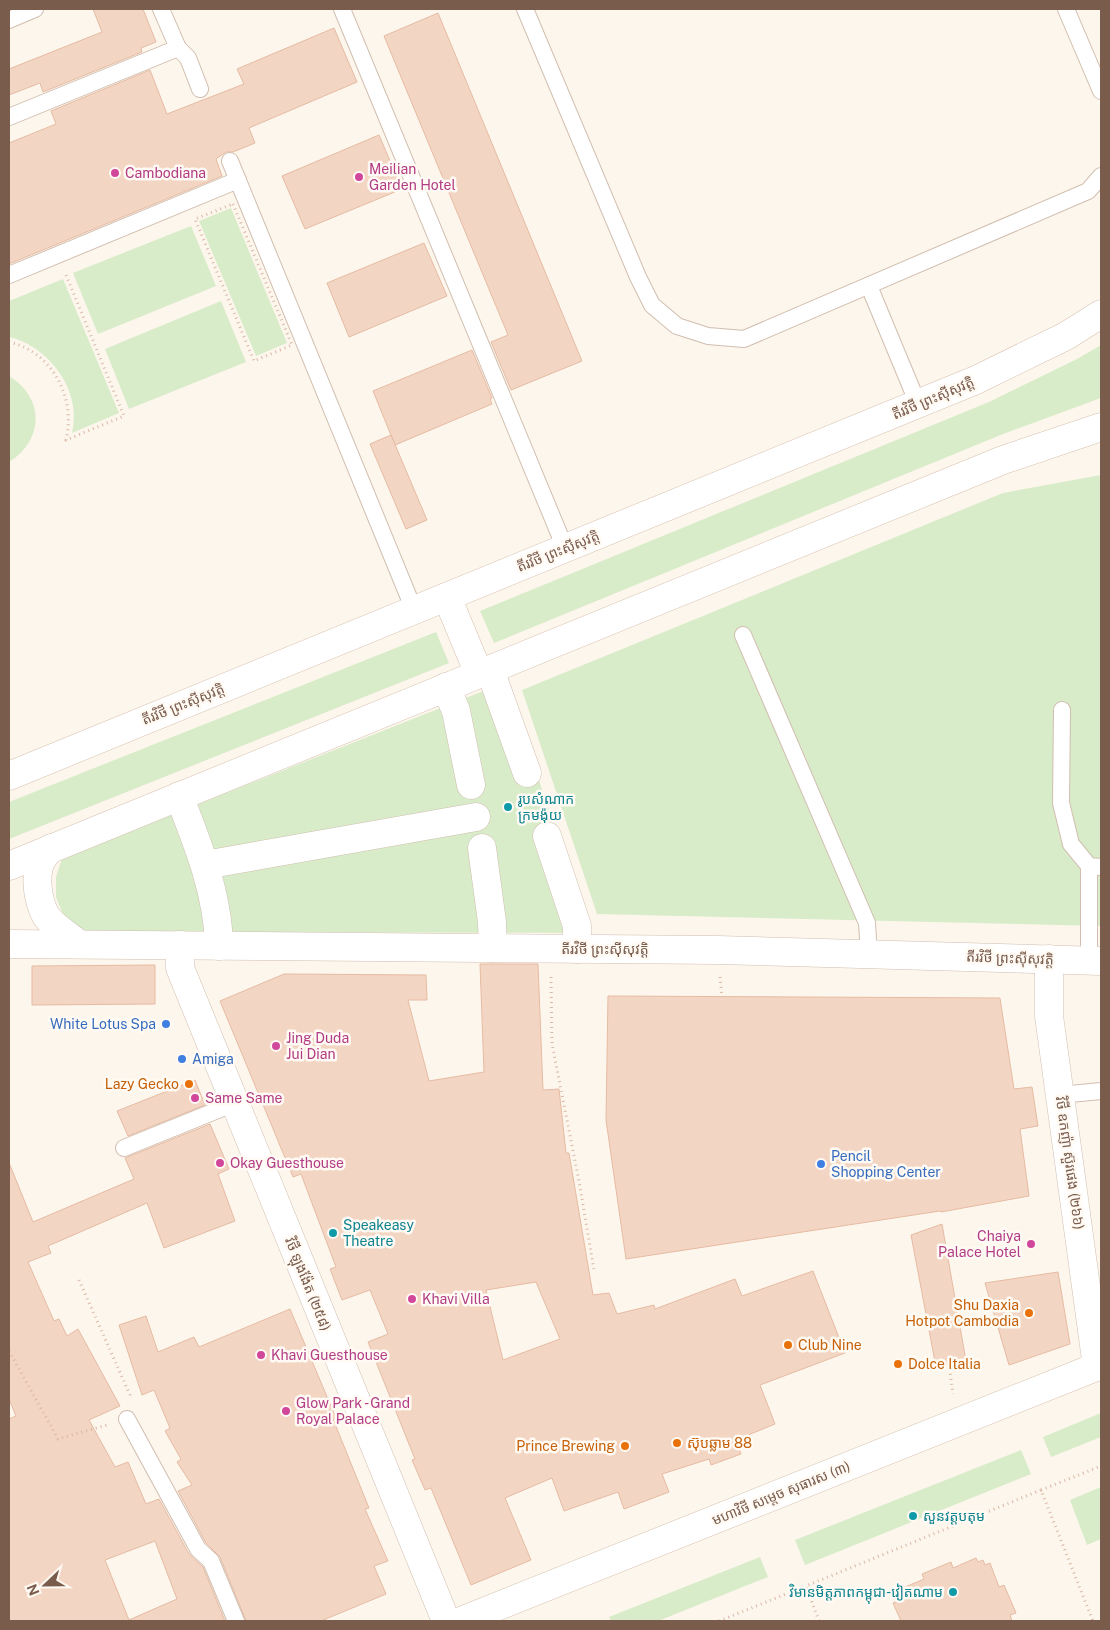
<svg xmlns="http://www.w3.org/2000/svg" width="1110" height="1630" font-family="'Public Sans','Noto Sans Khmer',sans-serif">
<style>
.green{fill:#d8ecc9}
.building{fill:#f3d5c3;stroke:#e6bba3;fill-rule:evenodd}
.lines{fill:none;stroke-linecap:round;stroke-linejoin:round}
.lane-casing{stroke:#d1beb0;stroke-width:18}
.street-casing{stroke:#d1beb0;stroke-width:29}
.secondary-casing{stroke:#d6c0b0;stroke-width:29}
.path{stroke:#d9b8a5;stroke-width:3;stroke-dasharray:1 4;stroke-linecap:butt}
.lane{stroke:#fff;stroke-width:16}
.street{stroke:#fff;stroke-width:28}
.secondary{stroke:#fff;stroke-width:28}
.hotel-dot{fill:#d1479c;stroke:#fffaf3;stroke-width:2}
.culture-dot{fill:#0f9aa8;stroke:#fffaf3;stroke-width:2}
.shop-dot{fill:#3f7fe0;stroke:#fffaf3;stroke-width:2}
.food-dot{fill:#e8710a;stroke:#fffaf3;stroke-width:2}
.labels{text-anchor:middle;stroke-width:5;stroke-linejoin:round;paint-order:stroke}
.hotel-label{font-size:14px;fill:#b23c85;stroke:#fffaf3;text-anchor:start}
.street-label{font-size:14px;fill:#7a5c4d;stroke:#fffaf3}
.culture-label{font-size:14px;fill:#0d838f;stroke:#fffaf3;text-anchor:start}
.shop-label{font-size:14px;fill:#366cbe;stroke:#fffaf3;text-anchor:start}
.food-label{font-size:14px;fill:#c56008;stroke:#fffaf3;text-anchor:end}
</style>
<rect width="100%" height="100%" fill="#fdf6ec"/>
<g class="green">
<polygon points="231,208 287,343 256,356 199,221"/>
<polygon points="191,226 216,286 98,334 73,273"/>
<path d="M63,279L119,413L72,433C83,392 49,346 9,337V301Z"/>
<polygon points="221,301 246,362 129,409 105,349"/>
<polygon points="1101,345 1101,398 1003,434 494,643 480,611 989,402 1077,359"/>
<path d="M9,376C45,398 44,440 9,462Z"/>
<polygon points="1101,475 1101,926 597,914 522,690 1003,493"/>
<polygon points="436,632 449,663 9,839 9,802"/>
<polygon points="506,682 590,933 80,932 66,922 56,897 56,877 62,858"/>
<polygon points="1101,1413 1101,1437 1051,1457 1043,1437"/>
<polygon points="1021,1450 1031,1474 805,1565 795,1540"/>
<polygon points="1101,1487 1101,1539 1087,1545 1070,1500"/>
<polygon points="760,1557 768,1577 658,1621 611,1621 609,1617"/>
</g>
<g class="building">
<polygon points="93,9 143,9 156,42 141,48 142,52 43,92 40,83 9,95 9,69 102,32"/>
<polygon points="438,13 582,361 511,390 491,342 508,335 384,36"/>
<polygon points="334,28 357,82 249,128 255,143 233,152 226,152 216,159 222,176 9,264 9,143 56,124 51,111 150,70 167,114 244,84 237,69"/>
<polygon points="379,135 402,189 305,229 282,176"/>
<polygon points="424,243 447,296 349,337 327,283"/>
<polygon points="472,350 492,398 490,399 492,404 395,445 373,391"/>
<polygon points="391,435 427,520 406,529 370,444"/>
<path d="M480,964H538L543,1090L559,1089L566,1153H569L593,1295L609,1293L617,1314L654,1305L655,1309L735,1279L742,1296L813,1271L845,1353L760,1385L775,1424L736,1440L741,1454L711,1465L709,1459L662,1474L669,1492L624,1509L618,1492L564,1511L552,1478L505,1498L531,1560L471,1585L431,1488L425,1490L412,1460L415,1459L368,1342L388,1334L370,1290L342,1300L330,1269L336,1267L301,1174L293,1177L220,1001L284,974L426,975L427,1000H408L429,1081L484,1072ZM536,1282L560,1339L503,1360L486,1290Z"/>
<polygon points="155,965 155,1004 32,1005 32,966"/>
<polygon points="608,996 1000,998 1014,1089 1032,1087 1038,1126 1020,1129 1029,1196 941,1212 940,1211 626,1259 606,1120"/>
<polygon points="195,1080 205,1105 128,1136 117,1111"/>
<path d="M210,1124L229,1169L218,1174L235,1221L164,1248L147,1203L48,1246L51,1253L28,1262L54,1321L59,1319L67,1336L78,1329L120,1406L89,1420L115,1467L128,1462L146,1504L159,1499L189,1554L203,1567L225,1621H9V1419L16,1416L9,1399V1165H10L33,1222L134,1179L125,1158ZM155,1541L177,1599L129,1620L105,1560Z"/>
<polygon points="942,1224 966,1361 936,1367 911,1235"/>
<polygon points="1058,1272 1070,1344 1009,1365 985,1283"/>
<polygon points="290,1309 336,1418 333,1419 369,1508 365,1509 388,1561 374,1566 386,1594 321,1621 246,1621 220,1557 206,1543 178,1491 192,1485 177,1462 181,1459 165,1431 170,1428 154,1390 142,1395 119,1325 146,1316 158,1352 194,1337 199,1347"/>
<polygon points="976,1558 978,1562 983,1560 985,1565 990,1563 999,1587 1004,1585 1016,1613 1010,1615 1012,1621 901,1621 893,1603 898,1601 896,1597 900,1595 898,1590 924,1579 922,1574 951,1562 953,1568"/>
</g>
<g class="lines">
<g class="lane-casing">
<g id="lane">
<polyline points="161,9 178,48"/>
<polyline points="342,9 565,548"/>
<polyline points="525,9 638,277 652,305 677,326 708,336 744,339 1088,191 1101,176"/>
<polyline points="1066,9 1101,91"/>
<polyline points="9,20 35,9"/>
<polyline points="9,117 178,48 188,58 200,89"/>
<polyline points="230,161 414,610"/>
<polyline points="9,275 238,180"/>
<polyline points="869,286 918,404"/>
<polyline points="743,635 867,923 869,954"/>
<polyline points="1062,710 1061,803 1071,844 1089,866 1101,867"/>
<polyline points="1089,866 1089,961"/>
<polyline points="1060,1095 1101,1091"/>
<polyline points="124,1148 235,1103"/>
<polyline points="127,1419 198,1549 211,1561 236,1621"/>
</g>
</g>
<g class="street-casing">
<g id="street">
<polyline points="490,670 527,773"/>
<polyline points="446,687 456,711 471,785"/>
<path d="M179,796C198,844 218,894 219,946"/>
<polyline points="547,836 577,926 577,949"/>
<path d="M51,848C48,852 43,857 41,861C34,877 38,901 46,916C54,927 69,936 79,944"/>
<polyline points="482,848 492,922 493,948"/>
<polyline points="205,865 476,817"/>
<polyline points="9,944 718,950 1101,961"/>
<polyline points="180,945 180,968 446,1621"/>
<polyline points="1049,959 1049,1016 1097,1367"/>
</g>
</g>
<g class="secondary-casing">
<g id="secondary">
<polyline points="447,597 479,674"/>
<polyline points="9,776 976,380 1066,336 1101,314"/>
<polyline points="9,866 1003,460 1101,427"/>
<polyline points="461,1621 1101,1365"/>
</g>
</g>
<g class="path">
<polygon points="233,204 292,345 254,361 195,219"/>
<path d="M9,342C53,352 76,398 66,440L124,416L66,275"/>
<polyline points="551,977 552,1044 579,1181 594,1270"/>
<polyline points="720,977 722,997"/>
<polyline points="79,1280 130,1395 129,1399"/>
<polyline points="9,1351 58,1439 107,1425"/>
<polyline points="949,1364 953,1394"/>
<polyline points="1041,1490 1101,1466"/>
<polyline points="719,1621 806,1586"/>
<polyline points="819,1621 806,1586 1041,1490 1093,1621"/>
</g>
<use href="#lane" class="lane"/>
<use href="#street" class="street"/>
<use href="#secondary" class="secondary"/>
</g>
<g class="hotel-dot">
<circle cx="115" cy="173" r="5"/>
<circle cx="359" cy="177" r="5"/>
<circle cx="276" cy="1046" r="5"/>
<circle cx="195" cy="1098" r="5"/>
<circle cx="220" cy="1163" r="5"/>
<circle cx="1031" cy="1244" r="5"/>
<circle cx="412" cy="1299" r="5"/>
<circle cx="261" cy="1355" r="5"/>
<circle cx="286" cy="1411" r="5"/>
</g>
<g class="culture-dot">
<circle cx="508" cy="807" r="5"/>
<circle cx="333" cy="1233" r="5"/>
<circle cx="913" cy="1516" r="5"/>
<circle cx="953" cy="1592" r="5"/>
</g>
<g class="shop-dot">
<circle cx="166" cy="1024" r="5"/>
<circle cx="182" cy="1059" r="5"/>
<circle cx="821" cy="1164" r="5"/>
</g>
<g class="food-dot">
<circle cx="189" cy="1084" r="5"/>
<circle cx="1029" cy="1313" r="5"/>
<circle cx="788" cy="1345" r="5"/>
<circle cx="898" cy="1364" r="5"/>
<circle cx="677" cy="1443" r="5"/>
<circle cx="625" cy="1446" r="5"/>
</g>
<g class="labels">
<g class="hotel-label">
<text x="369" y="174">Meilian<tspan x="369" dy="16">Garden Hotel</tspan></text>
<text x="125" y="178">Cambodiana</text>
<text x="286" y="1043">Jing Duda<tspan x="286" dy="16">Jui Dian</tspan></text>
<text x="205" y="1103">Same Same</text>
<text x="230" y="1168">Okay Guesthouse</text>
<text x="1021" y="1241" text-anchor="end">Chaiya<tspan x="1021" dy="16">Palace Hotel</tspan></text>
<text x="422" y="1304">Khavi Villa</text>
<text x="271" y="1360">Khavi Guesthouse</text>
<text x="296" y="1408">Glow Park - Grand<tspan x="296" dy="16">Royal Palace</tspan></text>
</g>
<g class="street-label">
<text transform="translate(933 398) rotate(-23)" y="5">តីរវិថី ព្រះស៊ីសុវត្តិ</text>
<text transform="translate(558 551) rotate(-22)" y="5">តីរវិថី ព្រះស៊ីសុវត្តិ</text>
<text transform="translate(183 704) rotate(-22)" y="5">តីរវិថី ព្រះស៊ីសុវត្តិ</text>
<text x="605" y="954">តីរវិថី ព្រះស៊ីសុវត្តិ</text>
<text transform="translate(1010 958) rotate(2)" y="5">តីរវិថី ព្រះស៊ីសុវត្តិ</text>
<text transform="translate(1070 1163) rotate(82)" y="5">វិថី ឧកញ៉ា ស៊ួរផេង (២៦៦)</text>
<text transform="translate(308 1284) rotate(68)" y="5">វិថី ឡុងង៉ែត (២៥៨)</text>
<text transform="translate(781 1493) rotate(-22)" y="5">មហាវិថី សម្តេច សុធារស (៣)</text>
</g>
<g class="culture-label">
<text x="518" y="804">រូបសំណាក<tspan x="518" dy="16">ក្រមង៉ុយ</tspan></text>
<text x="343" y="1230">Speakeasy<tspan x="343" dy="16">Theatre</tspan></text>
<text x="923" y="1521">សួនវត្តបតុម</text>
<text x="943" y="1597" text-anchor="end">វិមានមិត្តភាពកម្ពុជា-វៀតណាម</text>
</g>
<g class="shop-label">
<text x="156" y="1029" text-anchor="end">White Lotus Spa</text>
<text x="192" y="1064">Amiga</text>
<text x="831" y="1161">Pencil<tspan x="831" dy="16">Shopping Center</tspan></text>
</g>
<g class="food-label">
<text x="179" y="1089">Lazy Gecko</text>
<text x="1019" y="1310">Shu Daxia<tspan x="1019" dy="16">Hotpot Cambodia</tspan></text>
<text x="798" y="1350" text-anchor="start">Club Nine</text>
<text x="908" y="1369" text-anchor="start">Dolce Italia</text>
<text x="687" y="1448" text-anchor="start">ស៊ុបឆ្លាម 88</text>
<text x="615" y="1451">Prince Brewing</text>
</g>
</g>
<rect width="1110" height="1630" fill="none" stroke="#7a5c4d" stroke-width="20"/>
<g transform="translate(45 1585) rotate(248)" stroke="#fffaf3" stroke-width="4" paint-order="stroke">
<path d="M0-4L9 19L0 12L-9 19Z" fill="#7a5c4d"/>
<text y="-8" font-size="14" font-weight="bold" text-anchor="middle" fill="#7a5c4d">N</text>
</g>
</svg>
